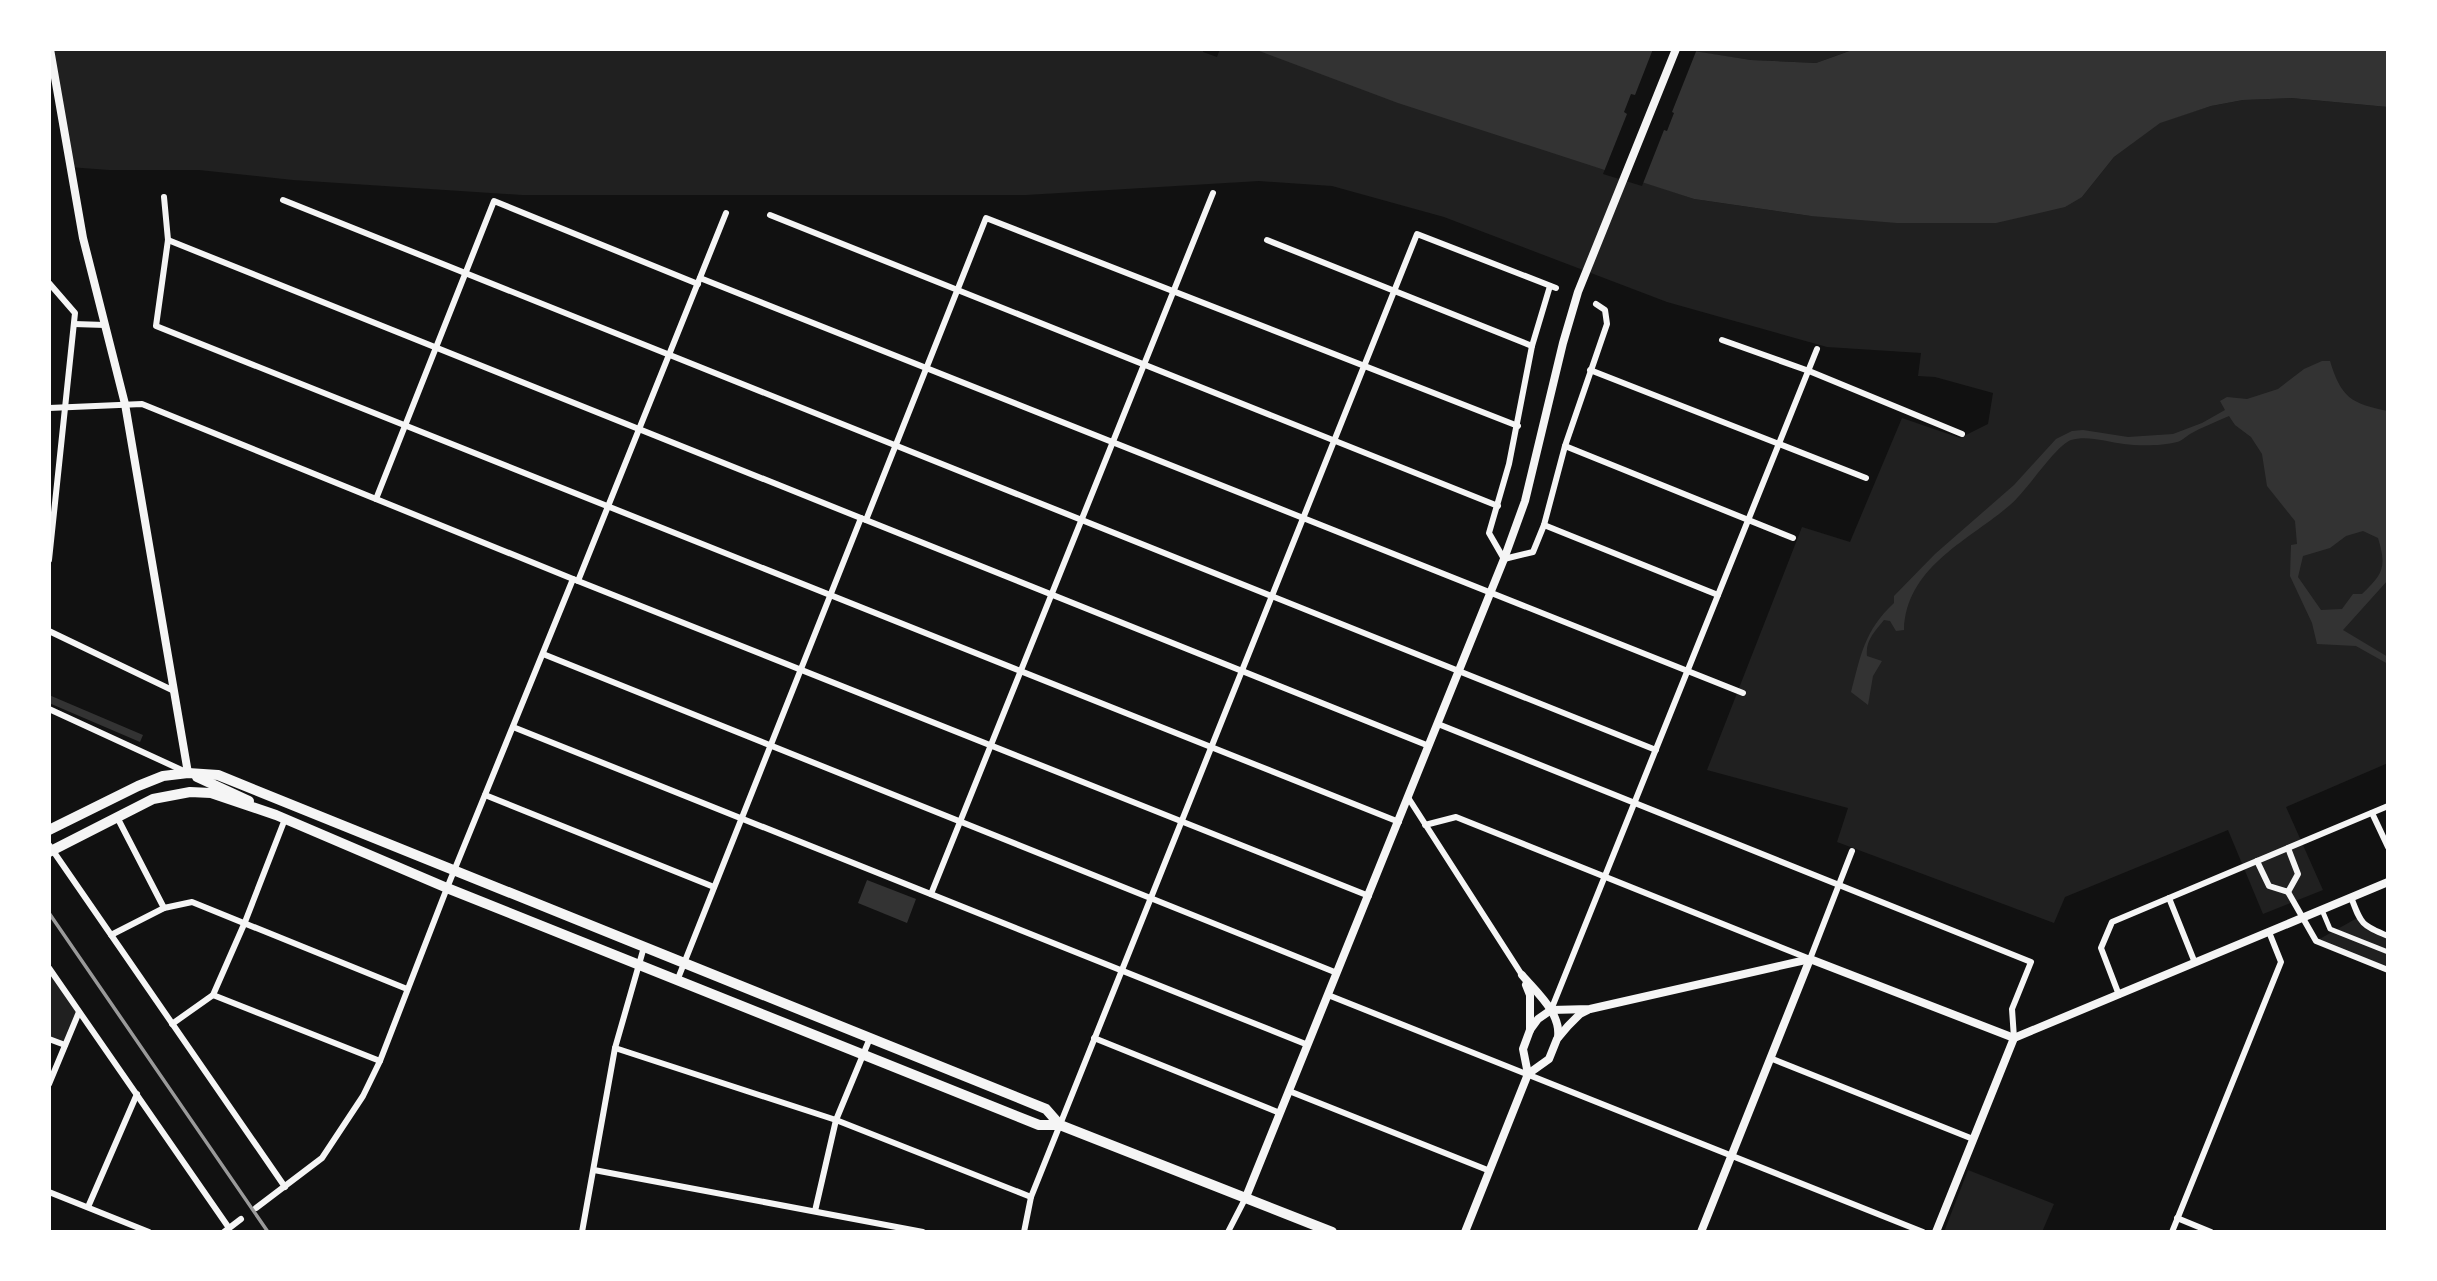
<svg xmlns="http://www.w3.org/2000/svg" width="2437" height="1281" font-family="Spectral,serif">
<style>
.green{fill:#202020}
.water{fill:#333;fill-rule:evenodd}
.pier{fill:#111}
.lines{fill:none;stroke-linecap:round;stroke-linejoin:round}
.pedestrian{stroke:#f5f5f5;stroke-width:5}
.minor{stroke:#f5f5f5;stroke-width:6}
.tertiary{stroke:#f5f5f5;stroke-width:8}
.trunk{stroke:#f5f5f5;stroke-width:10}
.rail{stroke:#9a9a9a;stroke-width:3.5}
</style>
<rect width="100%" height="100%" fill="#111"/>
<g class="green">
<polygon points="50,49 1203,49 1203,52 1217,57 1220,49 1256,49 1694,199 1811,216 2082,197 2114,157 2160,122 2211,106 2243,100 2291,98 2388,107 2388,763 2286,807 2323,890 2263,914 2228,830 2065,897 2054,923 1837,842 1848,808 1707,770 1802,527 1850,542 1902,418 1960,438 1988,424 1993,393 1935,377 1918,376 1921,353 1827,347 1667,302 1444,217 1332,186 1259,181 1026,195 522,195 293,180 199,170 109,170 69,167"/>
<polygon points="1676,49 1855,49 1816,63 1751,60"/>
<polygon points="2359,917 2388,936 2388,970 2316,941"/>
<polygon points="49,968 79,1012 65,1045 49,1039"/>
<polygon points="1968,1170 2054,1204 2042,1232 1944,1232"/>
</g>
<g class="water">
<polygon points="1254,49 1681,49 1751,60 1816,63 1855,49 2388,49 2388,107 2291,98 2243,100 2211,106 2160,123 2114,157 2082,197 2065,207 1996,223 1897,223 1811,216 1694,199 1398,103"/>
<path d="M2322,361H2330C2341,397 2351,404 2388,411V580L2343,630L2388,657V664L2356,646L2317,644L2312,623L2290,576L2291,545L2297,544L2295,521L2267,486L2262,454L2251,437L2235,425L2229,416C2216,422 2202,427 2190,434C2185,437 2182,441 2177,442C2162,446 2139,446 2124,444C2107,442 2088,435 2071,440C2056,445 2026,492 2010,505C1968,541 1906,567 1904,630L1896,631L1890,621L1884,620C1875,631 1865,641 1867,656L1882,661L1873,676L1868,705L1851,692C1861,655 1864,631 1894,603V596L1935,554L2014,485L2056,439L2072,431L2083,430L2128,437L2173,434L2202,423L2225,410L2220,401L2227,397L2247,399L2278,389L2304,369ZM2363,531L2378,538C2387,567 2383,574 2362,594H2353L2342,609L2321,610L2298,577L2303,556L2330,548L2346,536Z"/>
<polygon points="49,695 143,735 140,742 49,703"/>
<polygon points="867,880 916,899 907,923 858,903"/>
</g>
<polygon class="pier" points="1653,49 1697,49 1672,112 1674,113 1667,131 1664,130 1642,186 1603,174 1627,114 1624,112 1631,94 1635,95"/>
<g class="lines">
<polyline class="pedestrian" points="2322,910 2330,929 2388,952"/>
<g class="minor">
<polyline points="164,197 168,240 156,326 1399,822"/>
<polyline points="283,200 1656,750"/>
<polyline points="770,215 1498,506"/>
<polyline points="168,240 1429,746"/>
<polyline points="1267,240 1532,346"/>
<polyline points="700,278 1743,693"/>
<polyline points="49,283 75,313 49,560"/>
<polyline points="1550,286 1532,346 1509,464 1489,533 1504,559 1533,552 1544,525 1565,446 1607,324 1605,310 1596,304"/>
<polyline points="74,324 105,325"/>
<polyline points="1722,340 1809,371 1962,434"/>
<polyline points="1590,370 1866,478"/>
<polyline points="49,408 142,404 573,579 1369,896"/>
<polyline points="1565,446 1793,538"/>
<polyline points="376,499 494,201 698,284"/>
<polyline points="866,520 986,218 1518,426"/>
<polyline points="1544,525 1718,595"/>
<polyline points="578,581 726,213"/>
<polyline points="49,631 172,690"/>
<polyline points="543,654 1337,973"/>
<polyline points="49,709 186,772"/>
<polyline points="1438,724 2031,962 2012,1009 2014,1038"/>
<polyline points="513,727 1308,1045"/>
<polyline points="485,795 714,887"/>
<polyline points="1409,799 1522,975"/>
<polyline points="2372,813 2388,847"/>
<polyline points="117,817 164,908"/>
<polyline points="1425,825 1456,817 1810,959 1852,851"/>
<polyline points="49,845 285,1187"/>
<polyline points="2257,861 2269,886 2288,892 2298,874 2288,848"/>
<polyline points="2288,892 2316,941 2388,970"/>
<polyline points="931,894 1213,193"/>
<path d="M2351,897C2361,924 2361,925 2388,936"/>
<polyline points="2169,898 2195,963"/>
<polyline points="111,935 164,908 192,902 407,989"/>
<polyline points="49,968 229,1228"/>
<polyline points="677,981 861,518"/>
<polyline points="213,995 380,1061"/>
<polyline points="1328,995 1923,1232"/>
<polyline points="2119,995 2101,948 2112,922 2388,806"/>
<polyline points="1551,1010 1817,349"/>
<polyline points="172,1024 213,995 245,922 285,819"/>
<polyline points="1094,1038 1280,1113"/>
<polyline points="49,1039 65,1045"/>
<polyline points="615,1048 836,1120 1031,1197"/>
<polyline points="1770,1058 1973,1139"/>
<polyline points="49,1084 79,1012"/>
<polyline points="1289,1091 1490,1171"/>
<polyline points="594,1170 923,1232"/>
<polyline points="49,1192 149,1232"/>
<polyline points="88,1207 137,1094"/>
<polyline points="256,1208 322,1158 363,1096 380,1061 447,888 573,579"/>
<polyline points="815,1211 836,1120 870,1038"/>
<polyline points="2177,1218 2211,1232"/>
<polyline points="224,1232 241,1219"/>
<polyline points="582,1232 615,1048 644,947"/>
<polyline points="1024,1232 1031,1197 1417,234 1556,288"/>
<polyline points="1228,1232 1246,1197"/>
<polyline points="2172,1232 2281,962 2269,932"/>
</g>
<g class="tertiary">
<polyline points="50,49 83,238 125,404 188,773"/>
<path d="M1522,975C1537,993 1561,1013 1558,1037"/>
<polyline points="1526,985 1530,995 1530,1030"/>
<polyline points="1528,1074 1523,1049 1530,1030 1538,1019 1551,1010 1590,1009 1810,959 2014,1038 2388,882"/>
<polyline points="1246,1197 1504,559 1525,501 1563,343 1578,292 1676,49"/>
<polyline points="1465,1232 1528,1074 1549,1059 1557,1039 1568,1026 1580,1014 1588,1010"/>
<polyline points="1701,1232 1810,959"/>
<polyline points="1936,1232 2014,1038"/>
</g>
<g class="trunk">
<polyline points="197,777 249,801"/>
<polyline points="49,830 138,786 163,776 188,773 218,775 1046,1109 1060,1125"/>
<polyline points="49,852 153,799 190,792 211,793 276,815 447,888 1039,1125 1060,1125 1332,1232"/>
</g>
<polyline class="rail" points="49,913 268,1232"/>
</g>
<rect width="2437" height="1281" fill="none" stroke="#ffffff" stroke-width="102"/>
</svg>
